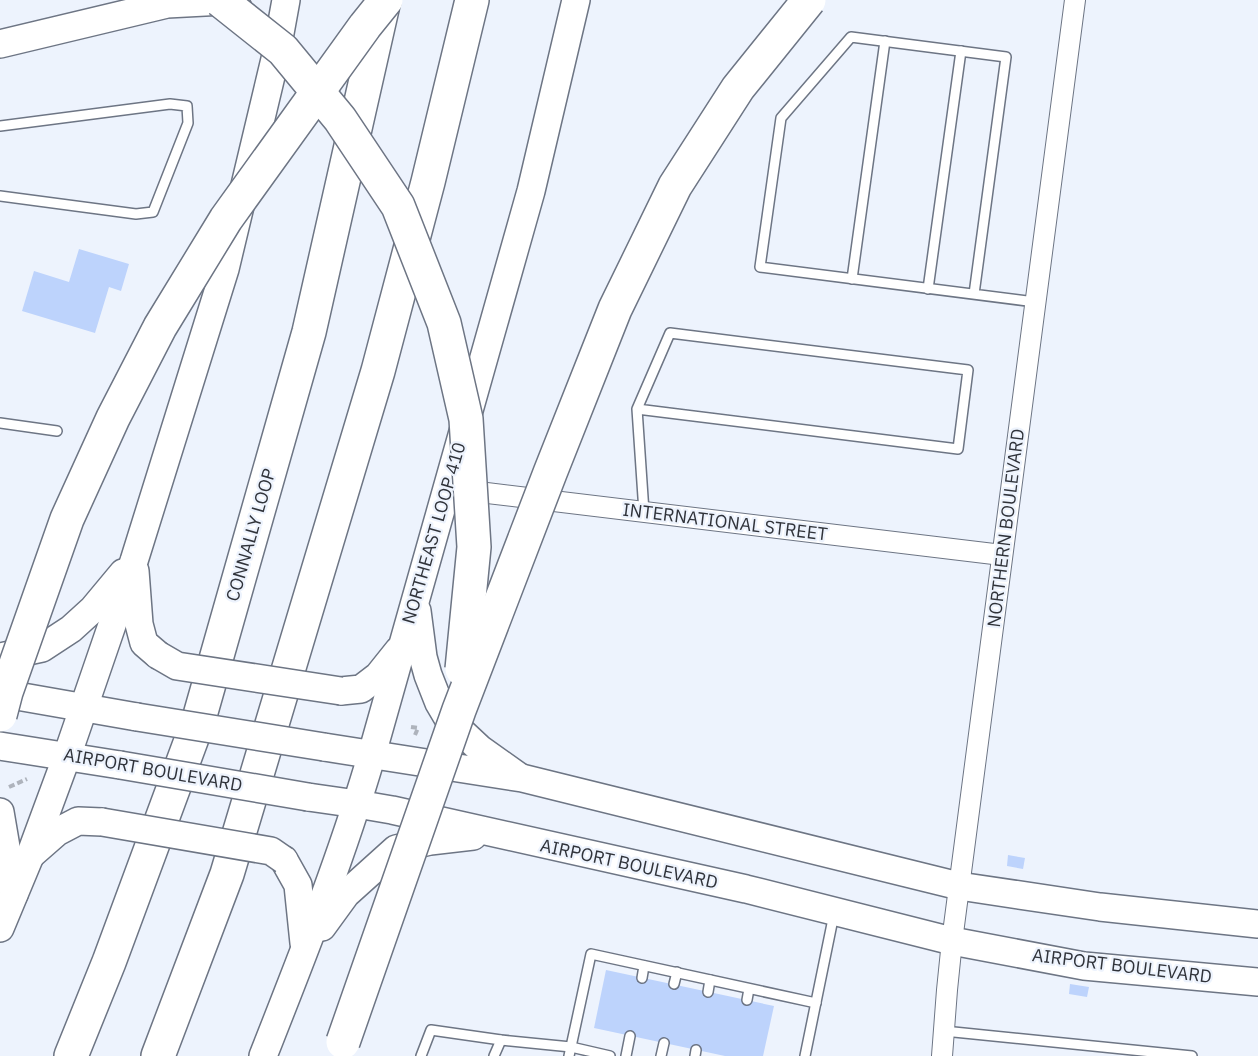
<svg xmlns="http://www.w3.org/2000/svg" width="1258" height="1056" font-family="'IBM Plex Sans',sans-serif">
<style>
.building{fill:#bdd3fc}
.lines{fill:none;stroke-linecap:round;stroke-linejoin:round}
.lane-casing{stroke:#6d7584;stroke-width:12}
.street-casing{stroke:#6d7584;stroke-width:22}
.secondary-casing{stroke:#6d7584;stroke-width:30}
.highway-casing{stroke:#6d7584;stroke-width:36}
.path{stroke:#aeb3bc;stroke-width:4;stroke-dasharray:6 3;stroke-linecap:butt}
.lane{stroke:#fff;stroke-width:9}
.street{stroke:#fff;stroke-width:20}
.secondary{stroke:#fff;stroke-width:27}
.highway{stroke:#fff;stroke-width:33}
.secondary-bridge-casing{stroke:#6d7584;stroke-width:30;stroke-linecap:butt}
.highway-bridge-casing{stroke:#6d7584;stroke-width:36;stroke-linecap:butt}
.secondary-bridge{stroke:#fff;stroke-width:27}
.highway-bridge{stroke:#fff;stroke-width:33}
.labels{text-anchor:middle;stroke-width:4.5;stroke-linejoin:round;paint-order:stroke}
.street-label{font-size:18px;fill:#30333a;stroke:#edf3fd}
</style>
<rect width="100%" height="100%" fill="#edf3fd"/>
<g class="building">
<polygon points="79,249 129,264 121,291 109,287 95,333 22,311 34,271 69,282"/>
<polygon points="1008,855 1025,858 1023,869 1007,866"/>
<polygon points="606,970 774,1006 763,1056 725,1056 594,1028"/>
<polygon points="1070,984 1089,987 1087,997 1069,994"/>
</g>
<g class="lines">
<g class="lane-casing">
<g id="lane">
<polyline points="0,126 170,104 187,106 188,123 153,212 136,214 0,196"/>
<polyline points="852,279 885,41"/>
<polyline points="928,289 961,51"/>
<polyline points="974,294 1006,57 851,37 781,118 760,267 1035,302"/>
<polyline points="637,409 958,449 968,370 670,333 637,409 644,512"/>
<polyline points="0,423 57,431"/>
<polyline points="642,978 644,966"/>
<polyline points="674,984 677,972"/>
<polyline points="708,992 710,980"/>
<polyline points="747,1000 749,989"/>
<polyline points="944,1031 1192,1056"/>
<polyline points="421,1056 431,1030 501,1040 571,1047 610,1056"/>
<polyline points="494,1056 501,1040"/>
<polyline points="569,1056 591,954 816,1003"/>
<polyline points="626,1056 630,1036"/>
<polyline points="661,1056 664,1043"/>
<polyline points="695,1056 696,1050"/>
<polyline points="805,1056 834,914"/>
</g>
</g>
<g class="street-casing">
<g id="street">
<polyline points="462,490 1002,555"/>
<polyline points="942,1056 947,990 952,941 1075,0"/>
</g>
</g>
<g class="secondary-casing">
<g id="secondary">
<polyline points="0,44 167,4 224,1 238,8"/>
<polyline points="135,571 139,624 144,643 158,655"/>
<polyline points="417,611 423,657 428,675 439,703 449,720 480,749 518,776"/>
<polyline points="0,657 42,648 71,629 93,609 123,573"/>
<polyline points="341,691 361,689 378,676 398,651"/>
<polyline points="0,693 137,717"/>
<polyline points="0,746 120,765"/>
<polyline points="324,747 522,778 959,886 1100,907 1258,924"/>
<polyline points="308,797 357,804 392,810 746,889 952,941 1084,966 1258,982"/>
<polyline points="0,812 14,894"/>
<polyline points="33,853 57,832 78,821 102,822"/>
<polyline points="284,860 298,885 304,943"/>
<polyline points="322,927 346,894 396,849 430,841 473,836"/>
<polyline points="0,928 30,856 67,756 134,561 225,269 276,55 286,0"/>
<path d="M263,1056C302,957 342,857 372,754L531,191L576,0"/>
</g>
</g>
<g class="highway-casing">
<g id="highway">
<polyline points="71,1056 109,962 199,719 309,332 384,0"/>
<polyline points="158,1056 227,874 378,371 428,182 472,0"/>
</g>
</g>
<g class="path">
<polyline points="411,727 418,728 415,735"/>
<polyline points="9,787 27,779"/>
</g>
<use href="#lane" class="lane"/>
<use href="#street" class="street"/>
<use href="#secondary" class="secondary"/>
<use href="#highway" class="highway"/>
<g class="secondary-bridge-casing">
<g id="secondary-bridge">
<polyline points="158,655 177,666 341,691"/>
<polyline points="137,717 324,747"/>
<polyline points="120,765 308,797"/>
<polyline points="102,822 271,851 284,860"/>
</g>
</g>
<g class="highway-bridge-casing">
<g id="highway-bridge">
<polyline points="220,0 283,50 340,119 398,206 444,323 466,419 474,547 462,669"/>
<polyline points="0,715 6,692 67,519 113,418 160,327 226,219 365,26 386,0"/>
<polyline points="343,1042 459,710 550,473 615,309 675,186 738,88 809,0"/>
</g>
</g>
<use href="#secondary-bridge" class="secondary-bridge"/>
<use href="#highway-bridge" class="highway-bridge"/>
</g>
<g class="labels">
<g class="street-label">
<text transform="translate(725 522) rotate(7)" y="6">INTERNATIONAL STREET</text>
<text transform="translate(1006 528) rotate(-83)" y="6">NORTHERN BOULEVARD</text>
<text transform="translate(434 533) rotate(-74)" y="6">NORTHEAST LOOP 410</text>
<text transform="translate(251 535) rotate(-74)" y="6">CONNALLY LOOP</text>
<text transform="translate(153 770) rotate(10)" y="6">AIRPORT BOULEVARD</text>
<text transform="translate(629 864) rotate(12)" y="6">AIRPORT BOULEVARD</text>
<text transform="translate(1122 966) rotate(7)" y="6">AIRPORT BOULEVARD</text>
</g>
</g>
</svg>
